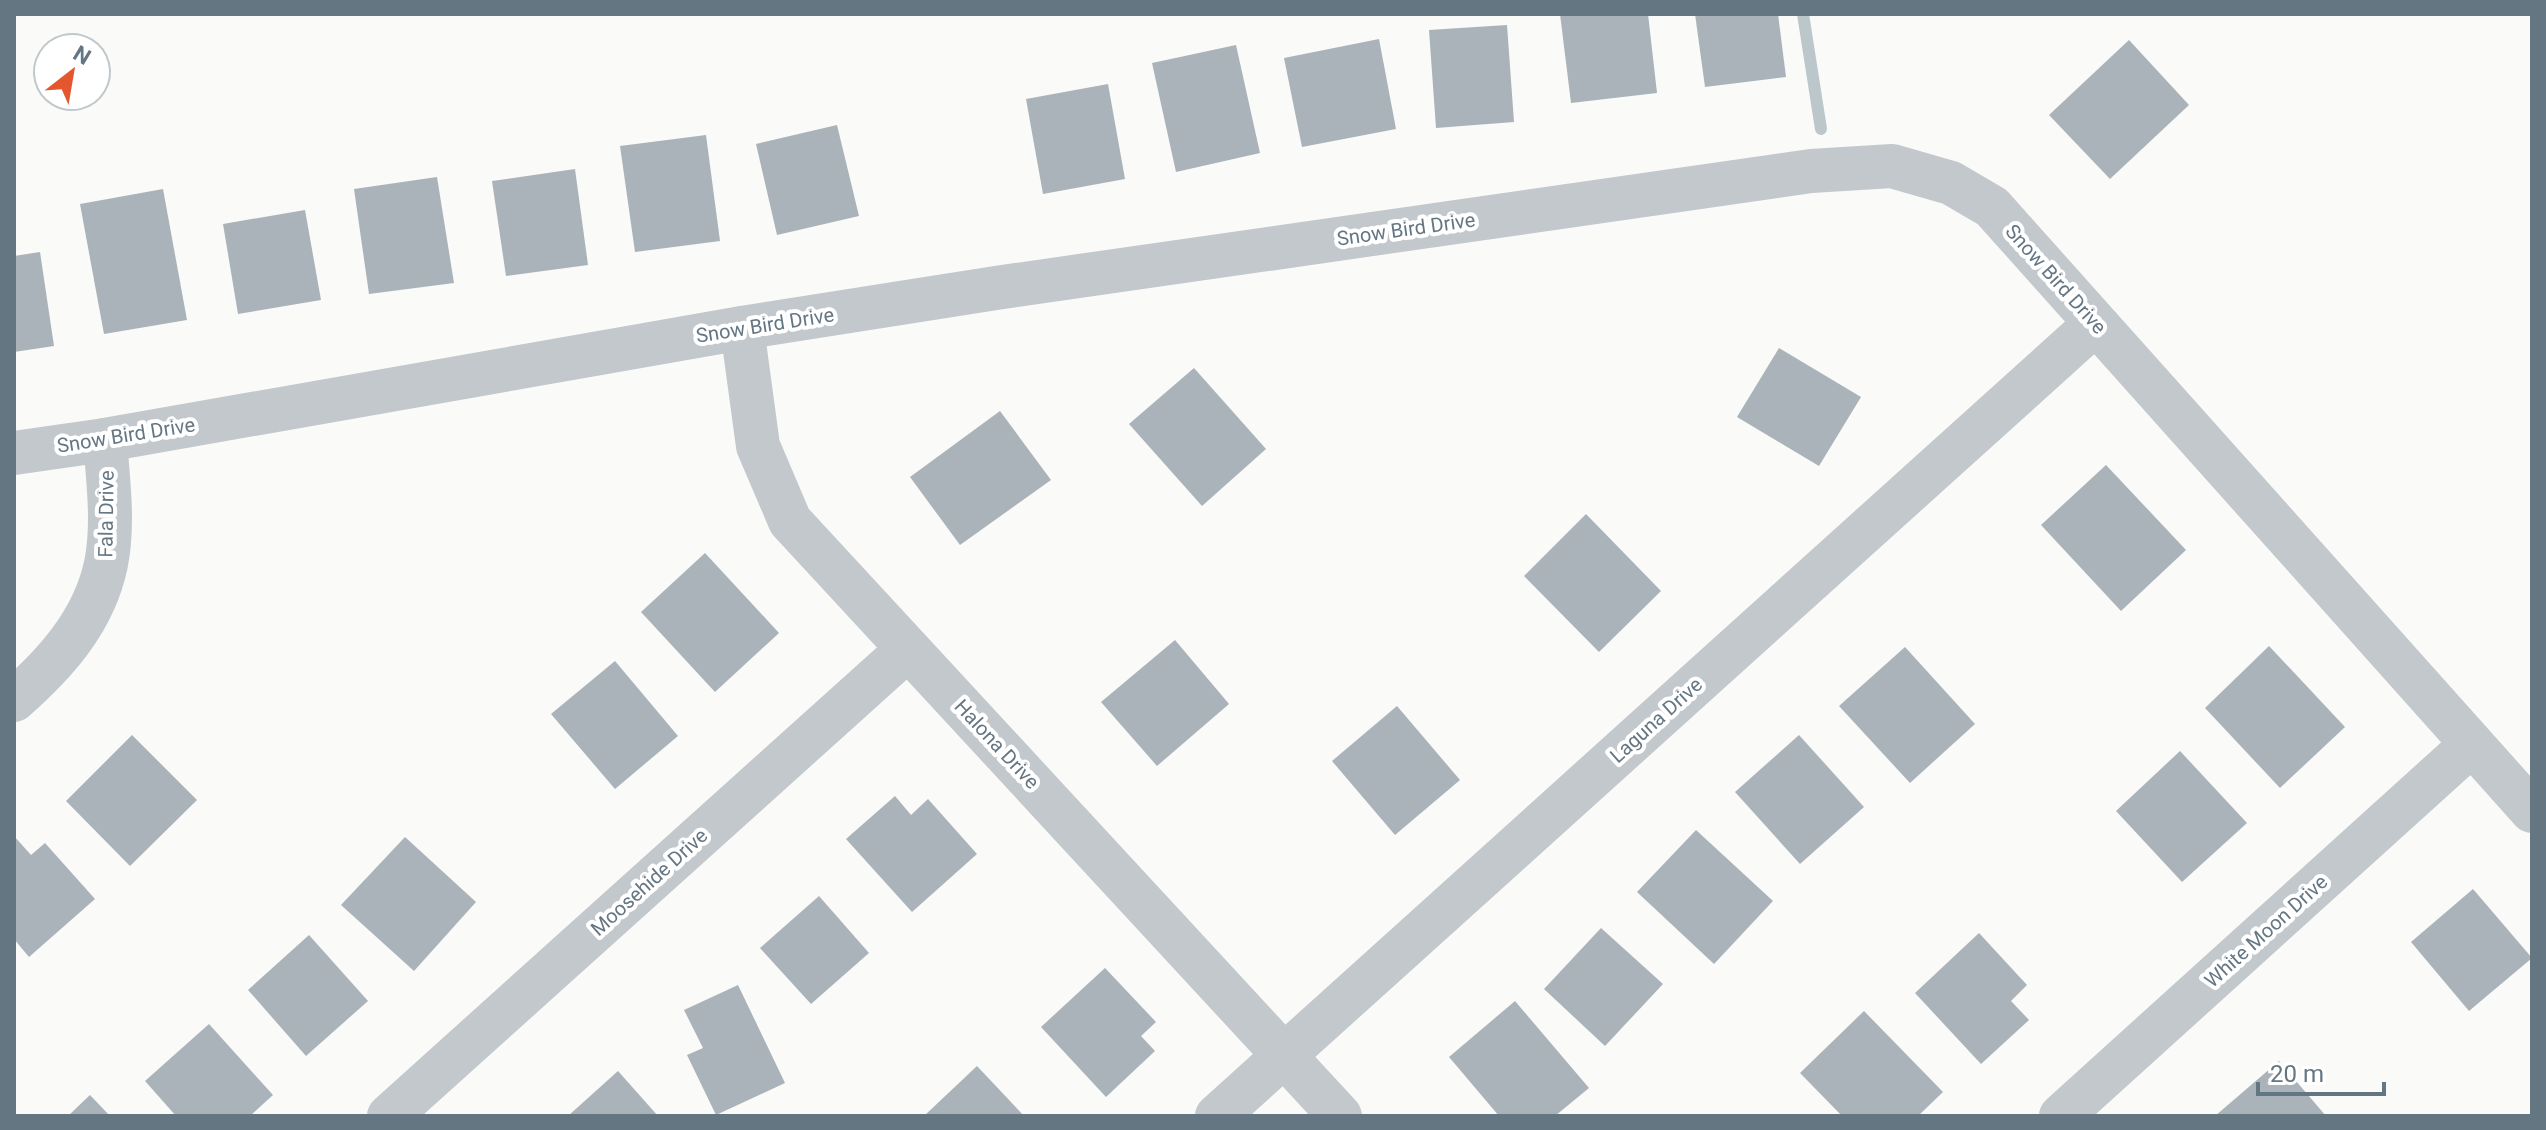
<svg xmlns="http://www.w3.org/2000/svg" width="2546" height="1130" font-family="Roboto,sans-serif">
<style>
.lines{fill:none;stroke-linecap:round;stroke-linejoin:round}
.stream{stroke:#bbc7cb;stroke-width:12}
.building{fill:#aab3b9}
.minor{stroke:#c3c8cc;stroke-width:44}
.labels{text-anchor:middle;stroke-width:8;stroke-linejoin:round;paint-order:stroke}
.street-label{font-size:20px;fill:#657683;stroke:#fff}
</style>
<rect width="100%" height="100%" fill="#fafaf8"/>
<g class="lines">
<polyline class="stream" points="1803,14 1821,129"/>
</g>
<g class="building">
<polygon points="1560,14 1648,14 1657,93 1571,103"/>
<polygon points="1695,14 1778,14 1786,77 1705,87"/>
<polygon points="1507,25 1514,122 1436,128 1429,30"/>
<polygon points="1379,39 1396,129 1302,147 1284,58"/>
<polygon points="2129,40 2189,105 2110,179 2049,115"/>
<polygon points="1236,45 1260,153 1176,172 1152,63"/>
<polygon points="1108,84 1125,179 1043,194 1026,99"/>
<polygon points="837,125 859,216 777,235 756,144"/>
<polygon points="706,135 720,241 635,252 620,146"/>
<polygon points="575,169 588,265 506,276 492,181"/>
<polygon points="437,177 454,283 369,294 354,189"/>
<polygon points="163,189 187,320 104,334 80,204"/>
<polygon points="305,210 321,300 238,314 223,224"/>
<polygon points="40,252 54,346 14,352 14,256"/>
<polygon points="1779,348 1861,397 1819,466 1737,417"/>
<polygon points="1194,368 1266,449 1202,506 1129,424"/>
<polygon points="1000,411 1051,480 960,545 910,477"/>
<polygon points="2106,465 2186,550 2121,611 2041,525"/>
<polygon points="1586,514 1661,591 1599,652 1524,576"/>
<polygon points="705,553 779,633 715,692 641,612"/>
<polygon points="1175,640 1229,704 1157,766 1101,702"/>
<polygon points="2269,646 2345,727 2280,788 2205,708"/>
<polygon points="1905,647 1975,724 1910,783 1839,706"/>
<polygon points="615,661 678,736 615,789 551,714"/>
<polygon points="1397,706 1460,780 1395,835 1332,761"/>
<polygon points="132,735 197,800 130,866 66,801"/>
<polygon points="1799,735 1864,807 1800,864 1735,792"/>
<polygon points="2180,751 2247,823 2182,882 2116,811"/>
<polygon points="895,796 911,815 928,799 977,854 912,912 846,839"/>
<polygon points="1696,830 1773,901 1714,964 1637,892"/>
<polygon points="14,836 31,855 45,843 95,899 29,957 14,939"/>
<polygon points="405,837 476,902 414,971 341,905"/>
<polygon points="2473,889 2532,958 2469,1011 2411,942"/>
<polygon points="819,896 869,953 811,1004 760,948"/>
<polygon points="1601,928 1663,984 1605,1046 1544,989"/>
<polygon points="1979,933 2027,985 2011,1001 2029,1020 1981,1064 1915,993"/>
<polygon points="309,935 368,1001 306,1056 248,990"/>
<polygon points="1105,968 1156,1022 1141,1036 1155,1051 1106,1097 1041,1027"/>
<polygon points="738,985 785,1083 716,1115 687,1055 703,1048 684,1010"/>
<polygon points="1515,1001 1589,1088 1555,1116 1499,1116 1449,1057"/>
<polygon points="1864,1011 1943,1092 1918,1116 1842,1116 1800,1073"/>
<polygon points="209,1024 273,1095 250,1116 176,1116 145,1081"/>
<polygon points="2279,1061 2326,1116 2215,1116"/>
<polygon points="977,1066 1024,1116 924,1116"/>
<polygon points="618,1071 658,1116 568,1116"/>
<polygon points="90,1095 110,1116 68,1116"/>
</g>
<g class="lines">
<g class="minor">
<polyline points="742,328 758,446 790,521 1340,1116"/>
<polyline points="14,453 105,440 742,328 996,288 1811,171 1892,166 1951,183 1992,207 2532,811"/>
<path d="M14,700C56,663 94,621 106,564C114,524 108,480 105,440"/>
<polyline points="389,1116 908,649"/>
<polyline points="1217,1116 2095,324"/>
<polyline points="2061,1116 2471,745"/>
</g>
</g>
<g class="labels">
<g class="street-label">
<text transform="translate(1406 229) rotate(-8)" y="7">Snow Bird Drive</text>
<text transform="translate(2056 279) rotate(48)" y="7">Snow Bird Drive</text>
<text transform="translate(765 325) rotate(-9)" y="7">Snow Bird Drive</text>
<text transform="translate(126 435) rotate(-9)" y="7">Snow Bird Drive</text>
<text transform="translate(106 514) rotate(-89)" y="7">Fala Drive</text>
<text transform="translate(1656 720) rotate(-42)" y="7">Laguna Drive</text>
<text transform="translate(997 744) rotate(47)" y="7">Halona Drive</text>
<text transform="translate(649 882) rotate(-42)" y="7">Moosehide Drive</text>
<text transform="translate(2266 931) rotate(-42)" y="7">White Moon Drive</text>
</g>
</g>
<rect width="2546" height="1130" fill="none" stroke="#657683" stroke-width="32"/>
<g transform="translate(72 72) rotate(31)"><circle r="38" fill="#ffffff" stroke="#c1c8cd" stroke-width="2"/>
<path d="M0-6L14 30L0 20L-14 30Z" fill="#e4572e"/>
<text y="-12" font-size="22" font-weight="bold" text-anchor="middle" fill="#657683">N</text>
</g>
<path d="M2258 1082v12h126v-12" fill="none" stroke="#657683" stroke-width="4"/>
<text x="2270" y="1082" font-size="24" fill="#657683" stroke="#ffffff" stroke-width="6" paint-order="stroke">20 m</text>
</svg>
